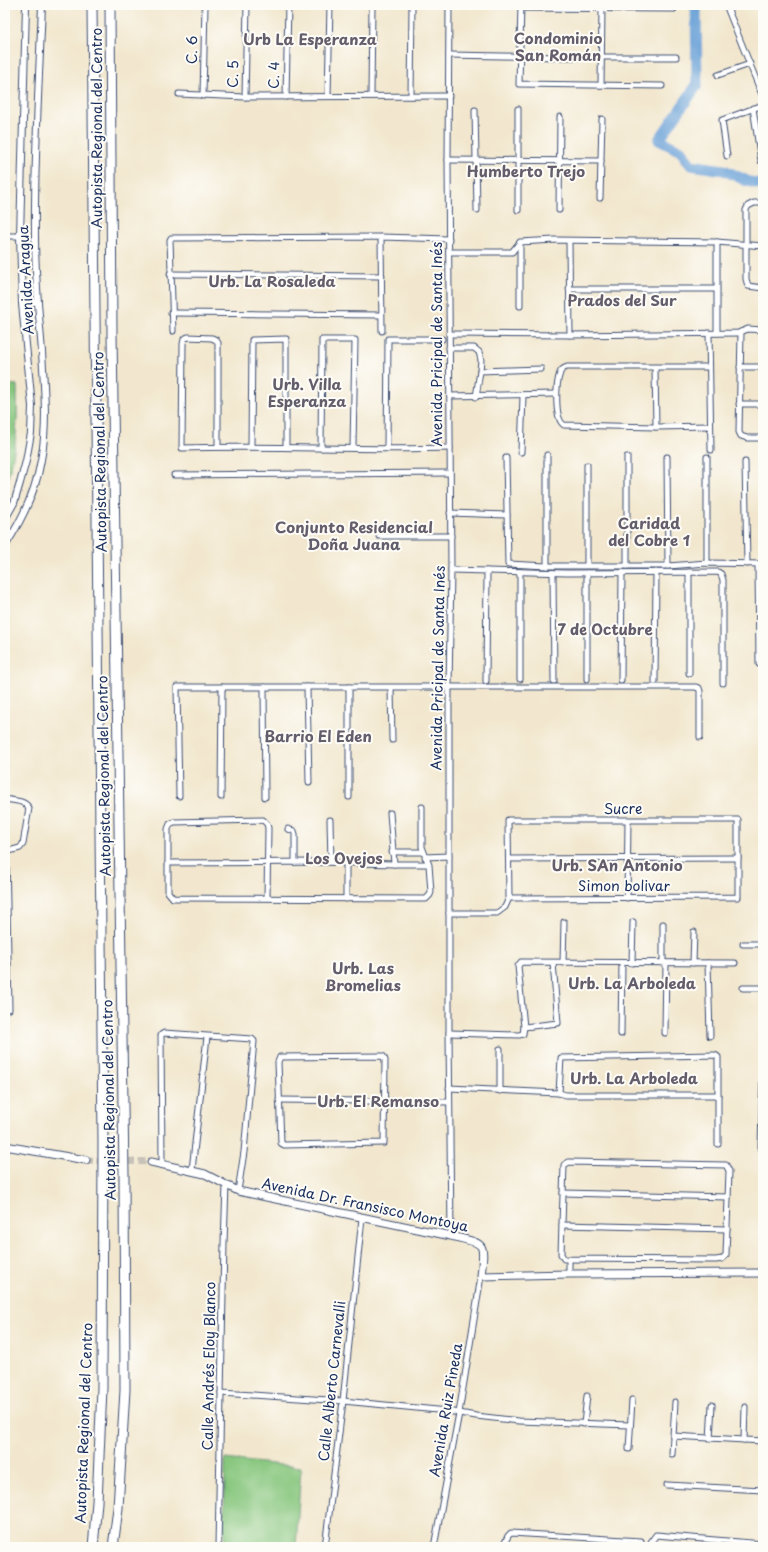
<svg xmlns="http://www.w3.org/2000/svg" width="768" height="1552" font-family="'Playpen Sans',sans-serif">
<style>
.park{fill:#86c67d;stroke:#507a6e}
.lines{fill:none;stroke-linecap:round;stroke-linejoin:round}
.river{stroke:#69a0d7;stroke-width:11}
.secondary-tunnel{stroke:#c7c2b8;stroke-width:7;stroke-dasharray:7 3.5;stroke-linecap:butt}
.minor-casing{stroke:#3b4b6f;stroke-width:7}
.tertiary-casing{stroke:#3b4b6f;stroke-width:8}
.secondary-casing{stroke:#3b4b6f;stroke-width:9}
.motorway-casing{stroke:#3b4b6f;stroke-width:11}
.minor{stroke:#fff;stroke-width:5}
.tertiary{stroke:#fff;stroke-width:6}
.secondary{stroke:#fff;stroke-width:7}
.motorway{stroke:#fff;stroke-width:9}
.labels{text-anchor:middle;stroke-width:4;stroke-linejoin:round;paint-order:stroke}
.street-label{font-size:14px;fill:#1b2f5e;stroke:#fdfcf7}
.neighbourhood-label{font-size:15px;font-weight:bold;fill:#645d6b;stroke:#fdfcf7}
</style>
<rect width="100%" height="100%" fill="#fdfcf7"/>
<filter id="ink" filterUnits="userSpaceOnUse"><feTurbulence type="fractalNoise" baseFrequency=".025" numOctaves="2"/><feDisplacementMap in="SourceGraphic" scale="8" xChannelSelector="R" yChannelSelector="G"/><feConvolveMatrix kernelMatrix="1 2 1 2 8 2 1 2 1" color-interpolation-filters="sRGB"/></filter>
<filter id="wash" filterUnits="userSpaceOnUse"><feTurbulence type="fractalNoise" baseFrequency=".012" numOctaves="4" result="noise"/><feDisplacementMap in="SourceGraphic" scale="16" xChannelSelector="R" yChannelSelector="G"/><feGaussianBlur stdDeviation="0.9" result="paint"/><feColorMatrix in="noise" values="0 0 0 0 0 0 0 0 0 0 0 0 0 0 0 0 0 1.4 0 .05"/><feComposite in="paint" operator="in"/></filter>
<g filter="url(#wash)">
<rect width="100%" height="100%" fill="#f2e7ce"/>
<g class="park">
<path d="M5,384L17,385C18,420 17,453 5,486Z"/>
<polygon points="225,1459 301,1467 296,1547 224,1546"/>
</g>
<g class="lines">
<polyline class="river" points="696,5 697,85 659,140 681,151 691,165 724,170 747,181 763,185"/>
</g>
</g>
<g filter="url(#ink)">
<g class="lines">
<polyline class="secondary-tunnel" points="86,1160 151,1162"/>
<g class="minor-casing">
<g id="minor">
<polyline points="449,5 448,160 451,570 449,687 449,1033 451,1236"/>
<polyline points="521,5 519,84 662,86"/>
<polyline points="726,5 763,97"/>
<polyline points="521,8 674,9"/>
<polyline points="449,55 564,57 676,57"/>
<polyline points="718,75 750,64"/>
<polyline points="601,85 602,8"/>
<polyline points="179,94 245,97 449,96"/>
<polyline points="203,96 205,5"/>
<polyline points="328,96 330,5"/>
<polyline points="371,96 372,5"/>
<polyline points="411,96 412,5"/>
<polyline points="245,97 247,5"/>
<polyline points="286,97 288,5"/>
<polyline points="753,108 761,161"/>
<polyline points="518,109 518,210"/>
<polyline points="475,110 477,210"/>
<polyline points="727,156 722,120 763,105"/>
<polyline points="448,160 601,161"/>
<polyline points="600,198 602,119"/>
<polyline points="763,203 754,203 748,206 746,210 746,279 748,286 763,288"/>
<polyline points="559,210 560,117"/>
<polyline points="5,236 20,236"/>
<polyline points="381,237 382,331"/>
<polyline points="569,241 570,335 738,333 748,329 763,330"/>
<polyline points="449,252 512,252 520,242 555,240 717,242 763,246"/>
<polyline points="170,274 382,276"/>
<polyline points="569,289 716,289"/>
<polyline points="22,304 38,302"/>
<polyline points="520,306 520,243"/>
<polyline points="171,313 381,315"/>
<polyline points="173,331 170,240 171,238 381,237 449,239"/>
<polyline points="741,332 739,432 741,436 747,438 763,438"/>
<polyline points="709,333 711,450"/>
<polyline points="717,333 717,242"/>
<polyline points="449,334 570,335"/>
<polyline points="449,348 474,348 479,352 481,360 480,371"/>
<path d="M709,367H567C564,368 561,369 560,373C556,383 554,419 564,425L656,427L710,426"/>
<polyline points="740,367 763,367"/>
<polyline points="655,368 656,427"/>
<polyline points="450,396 556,394"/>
<polyline points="476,397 480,371 541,369"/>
<polyline points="739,404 763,404"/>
<path d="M218,447V343L216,340L212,338L188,337L184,339L183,344L182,448C272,445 361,451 450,448"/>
<polyline points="251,447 252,340 286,339 286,446"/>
<polyline points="321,448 322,340 355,340 353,447"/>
<polyline points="387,448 388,339 442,339"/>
<polyline points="521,452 523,396"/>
<polyline points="547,455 547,566"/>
<polyline points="627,457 627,566"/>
<polyline points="667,457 668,566 707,563 763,564"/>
<polyline points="707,457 707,563"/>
<polyline points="506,458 508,564 547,566 668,566"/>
<polyline points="745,462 747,564"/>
<polyline points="174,475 450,473"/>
<polyline points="450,513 507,515"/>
<polyline points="379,536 451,536"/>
<polyline points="758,564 759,664 763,664"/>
<polyline points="587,565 587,465"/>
<polyline points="451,570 567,573 718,572 721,574 723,580 723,683"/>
<polyline points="520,572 520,679"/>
<polyline points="689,572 689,673"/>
<polyline points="553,573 554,681"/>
<polyline points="587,573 587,679"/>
<polyline points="621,680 622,572"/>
<polyline points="486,681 487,571"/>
<polyline points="655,682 656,572"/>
<polyline points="264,687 265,797"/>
<polyline points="307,687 309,782"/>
<polyline points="391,688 392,740"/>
<polyline points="179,796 177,687 695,687 699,688 700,691 700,737"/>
<polyline points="221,797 222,687"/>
<polyline points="349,797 349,687"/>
<path d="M5,799C14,801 24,800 29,808L23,844L20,848L9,851L6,854L9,1009"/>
<polyline points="390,813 394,864"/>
<polyline points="330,820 331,862"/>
<polyline points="288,829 294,831 295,834 295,862"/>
<polyline points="392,852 423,852"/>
<polyline points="425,857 449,856"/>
<polyline points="509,859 738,858"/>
<polyline points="168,863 320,862 394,864 428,864"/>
<polyline points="346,863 346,899"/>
<polyline points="267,898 268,828 267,824 263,820 174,822 170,824 168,829 168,892 173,898 426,899 430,895 431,892 429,865 422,847 422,807"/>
<polyline points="627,898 628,821"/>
<polyline points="449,913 497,913 505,907 509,898 508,820 738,820 738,897 509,898"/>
<polyline points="743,944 763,944"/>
<polyline points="563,963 564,922"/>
<polyline points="632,963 633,922"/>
<polyline points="663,963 663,924"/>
<polyline points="693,963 694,932"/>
<polyline points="708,963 710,1036"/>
<polyline points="743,988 763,988"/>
<polyline points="524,1027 558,1023 553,963"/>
<polyline points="449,1033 519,1035 523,1034 524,1027 518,966 521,962 735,963"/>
<polyline points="665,1033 666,963"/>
<polyline points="621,1034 622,963"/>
<polygon points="383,1056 385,1060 384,1143 284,1145 281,1143 278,1062 280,1057"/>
<polyline points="449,1088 559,1093 566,1095 718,1095"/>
<polyline points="500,1091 500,1049"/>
<polyline points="559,1093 561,1058 715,1055 718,1057 718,1144"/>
<polyline points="279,1100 449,1102"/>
<polyline points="761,1148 763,1068"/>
<polygon points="569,1162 726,1165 729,1171 726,1255 722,1259 716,1260 564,1259 561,1254 564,1165"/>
<polyline points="162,1164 161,1035 164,1033 252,1039 254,1041 244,1152 238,1191"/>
<polyline points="192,1170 207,1037"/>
<polyline points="563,1193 728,1197"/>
<polyline points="562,1225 727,1229"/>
<polyline points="569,1259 569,1274"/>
<polyline points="221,1393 343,1401 448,1411 476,1416 519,1421 630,1425"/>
<polyline points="584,1424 587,1396"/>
<polyline points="673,1436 763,1441"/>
<polyline points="710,1439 712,1405"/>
<polyline points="744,1440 745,1407"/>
<polyline points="629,1449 632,1400"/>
<polyline points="672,1454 675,1402"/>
<polyline points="667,1485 763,1490"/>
<polyline points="218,1547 224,1243 226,1185"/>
<polyline points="325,1547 343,1401 362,1218"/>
<polyline points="434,1547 459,1413 481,1276"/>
<polyline points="503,1547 508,1536 511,1533 641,1541"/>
<polyline points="650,1547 651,1542 656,1535 763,1544"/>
</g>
</g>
<g class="tertiary-casing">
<g id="tertiary">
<polyline points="5,519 14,503 20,483 26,461 31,433 32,406 22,304 20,236 26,5"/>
<path d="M5,546C22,520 36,491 41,460C48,424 44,388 42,352C39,314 35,276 35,237C34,160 39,82 42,5"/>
</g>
</g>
<g class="secondary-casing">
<g id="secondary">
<polyline points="5,1146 86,1160"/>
<path d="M151,1162L205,1174L238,1191L451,1236C485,1245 485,1239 481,1276L569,1274L763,1273"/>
</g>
</g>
<g class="motorway-casing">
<g id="motorway">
<polyline points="92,5 103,1142 102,1388 97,1502 93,1547"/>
<polyline points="110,5 112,333 124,1175 125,1390 118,1508 113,1547"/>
</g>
</g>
<use href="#minor" class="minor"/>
<use href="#tertiary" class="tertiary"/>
<use href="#secondary" class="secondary"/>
<use href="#motorway" class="motorway"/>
</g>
</g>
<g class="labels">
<g class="street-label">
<text transform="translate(192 50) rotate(-89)" y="5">C. 6</text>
<text transform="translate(233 74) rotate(-89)" y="5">C. 5</text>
<text transform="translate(274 75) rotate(-89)" y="5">C. 4</text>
<text transform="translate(97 128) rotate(-90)" y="5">Autopista Regional del Centro</text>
<text transform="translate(26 280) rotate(-93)" y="5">Avenida Aragua</text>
<text transform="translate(437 344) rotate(-90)" y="5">Avenida Pricipal de Santa Inés</text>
<text transform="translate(100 452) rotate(-91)" y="5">Autopista Regional del Centro</text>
<text transform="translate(438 668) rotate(-89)" y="5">Avenida Pricipal de Santa Inés</text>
<text transform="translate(104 776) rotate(-91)" y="5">Autopista Regional del Centro</text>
<text x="623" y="814">Sucre</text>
<text x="624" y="891">Simon bolivar</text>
<text transform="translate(109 1100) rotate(-91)" y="5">Autopista Regional del Centro</text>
<text transform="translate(365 1205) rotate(12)" y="5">Avenida Dr. Fransisco Montoya</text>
<text transform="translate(209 1366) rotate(-89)" y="5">Calle Andrés Eloy Blanco</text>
<text transform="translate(332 1381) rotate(-84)" y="5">Calle Alberto Carnevalli</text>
<text transform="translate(446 1410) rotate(-80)" y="5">Avenida Ruiz Pineda</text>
<text transform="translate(84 1423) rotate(-88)" y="5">Autopista Regional del Centro</text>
</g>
<g class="neighbourhood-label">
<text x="558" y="44">Condominio<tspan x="558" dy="17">San Román</tspan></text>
<text x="310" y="45">Urb La Esperanza</text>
<text x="526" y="177">Humberto Trejo</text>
<text x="272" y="287">Urb. La Rosaleda</text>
<text x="622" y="306">Prados del Sur</text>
<text x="307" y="390">Urb. Villa<tspan x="307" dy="17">Esperanza</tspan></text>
<text x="649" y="529">Caridad<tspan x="649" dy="17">del Cobre 1</tspan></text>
<text x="354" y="533">Conjunto Residencial<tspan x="354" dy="17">Doña Juana</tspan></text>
<text x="605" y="635">7 de Octubre</text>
<text x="318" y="742">Barrio El Eden</text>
<text x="344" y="864">Los Ovejos</text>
<text x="617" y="871">Urb. SAn Antonio</text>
<text x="363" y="974">Urb. Las<tspan x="363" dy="17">Bromelias</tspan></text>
<text x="632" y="989">Urb. La Arboleda</text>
<text x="634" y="1084">Urb. La Arboleda</text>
<text x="378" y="1107">Urb. El Remanso</text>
</g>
</g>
<rect width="768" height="1552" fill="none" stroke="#fdfcf7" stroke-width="20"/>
</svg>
